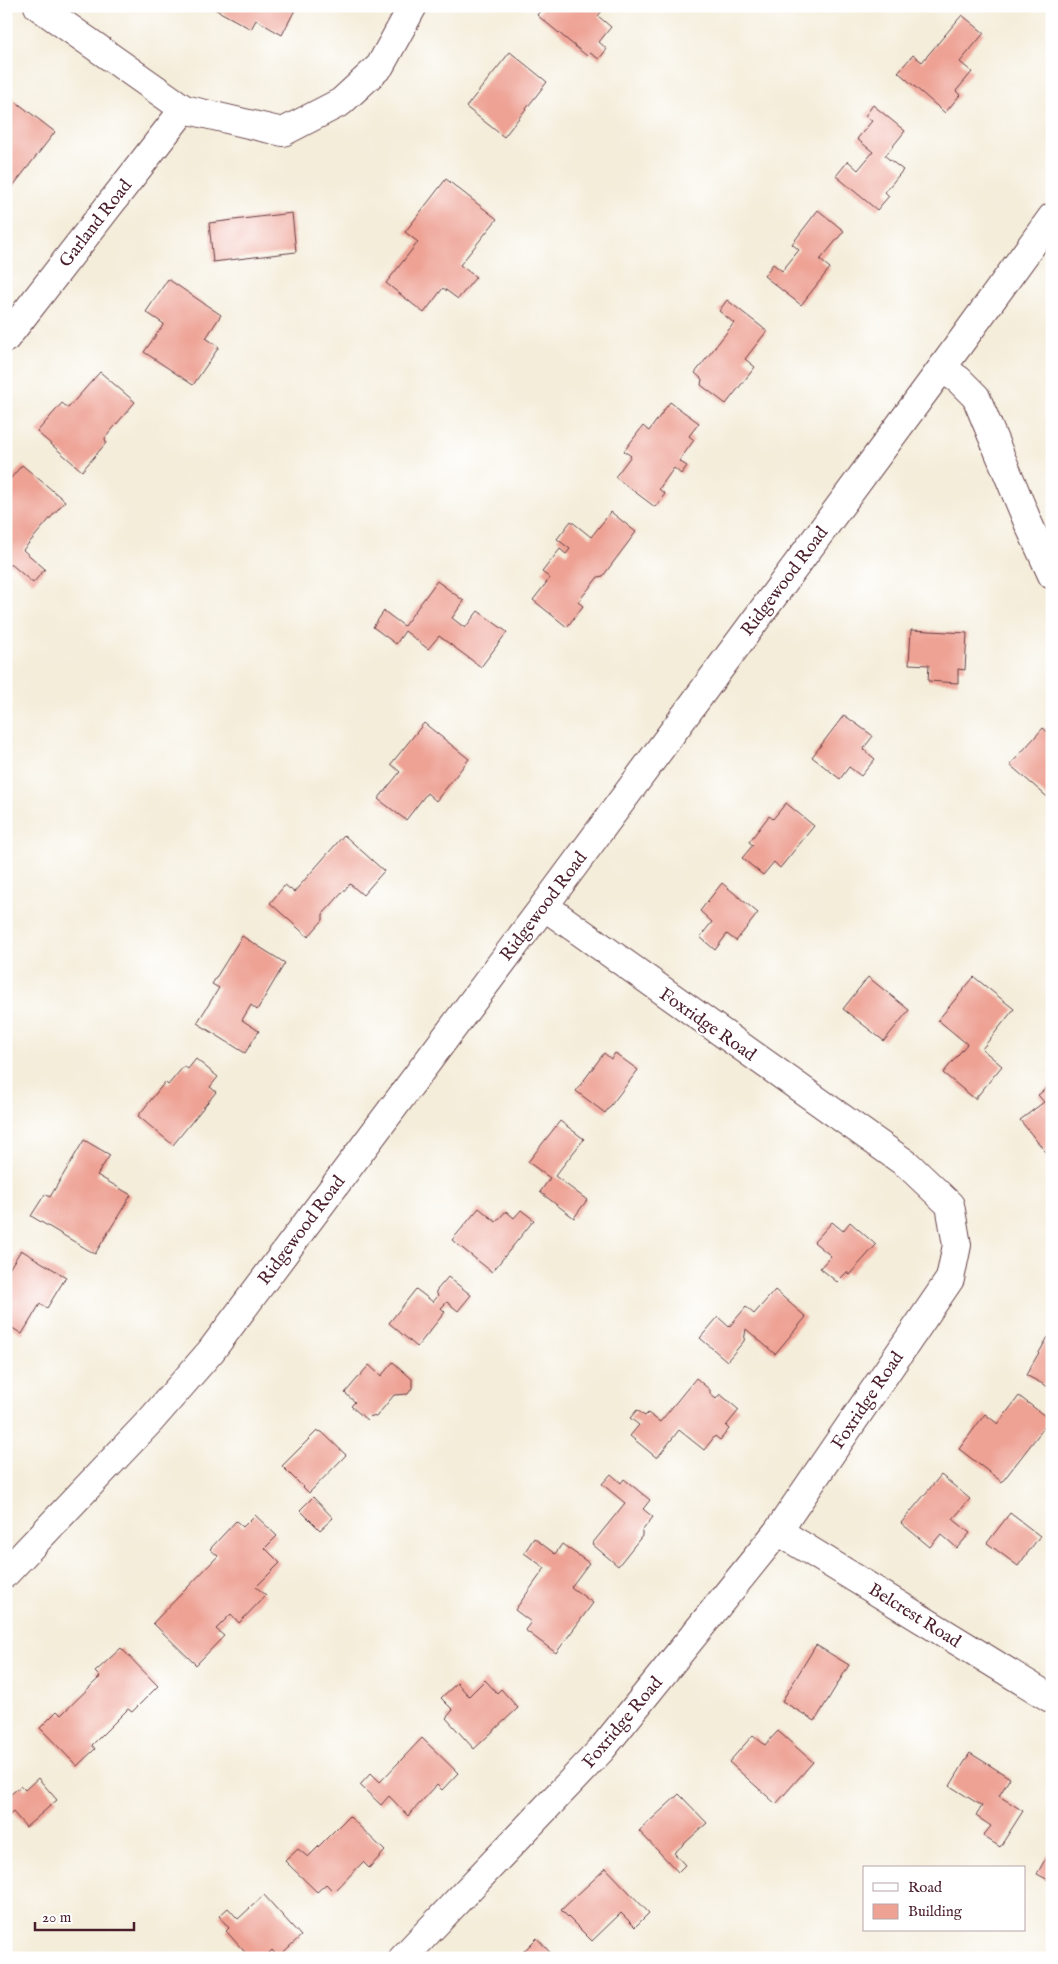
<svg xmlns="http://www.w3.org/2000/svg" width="1058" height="1964" font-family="'IM FELL English',serif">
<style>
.building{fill:#eea294}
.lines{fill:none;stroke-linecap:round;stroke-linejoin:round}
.minor-casing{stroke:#643e45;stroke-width:30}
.secondary-casing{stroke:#643e45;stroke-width:30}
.minor{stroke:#fff;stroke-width:28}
.secondary{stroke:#fff;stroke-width:28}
.labels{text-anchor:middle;stroke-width:4.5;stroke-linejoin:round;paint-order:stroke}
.street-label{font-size:18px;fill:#4a1f2b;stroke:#fff}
</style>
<rect width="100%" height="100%" fill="#fff"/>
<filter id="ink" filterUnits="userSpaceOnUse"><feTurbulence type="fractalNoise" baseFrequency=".02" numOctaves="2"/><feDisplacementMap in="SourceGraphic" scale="10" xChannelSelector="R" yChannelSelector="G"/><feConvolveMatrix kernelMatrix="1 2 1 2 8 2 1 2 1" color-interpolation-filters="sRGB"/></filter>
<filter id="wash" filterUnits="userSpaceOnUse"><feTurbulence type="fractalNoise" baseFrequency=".0096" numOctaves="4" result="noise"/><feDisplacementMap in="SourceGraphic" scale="20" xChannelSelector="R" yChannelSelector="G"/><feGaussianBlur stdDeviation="1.12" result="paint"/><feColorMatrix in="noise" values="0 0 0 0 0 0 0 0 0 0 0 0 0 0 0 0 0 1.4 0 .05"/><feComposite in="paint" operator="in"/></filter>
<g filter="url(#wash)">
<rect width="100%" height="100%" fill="#f4edda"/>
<g id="blocks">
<g class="building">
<polygon points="209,6 297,6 282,35 256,20 251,29"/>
<polygon points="544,6 606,6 598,16 611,27 599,42 607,49 599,59 590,53 587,56 537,15"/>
<polygon points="962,15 984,33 960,62 972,72 956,91 960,95 945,113 898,72 913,55 922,62"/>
<polygon points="510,52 547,82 504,137 466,107"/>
<polygon points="11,98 55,132 6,195 6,105"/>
<polygon points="873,105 905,131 885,156 903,170 885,192 889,196 877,210 836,176 848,161 858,170 873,152 857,139 872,121 865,116"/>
<polygon points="446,179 497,219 460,265 476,277 458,299 443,288 424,313 386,283 418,242 405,232"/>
<polygon points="818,210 844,231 820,260 830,268 801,305 764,276 773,264 782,271 799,250 792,244"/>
<polygon points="292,213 296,252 213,262 209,223"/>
<polygon points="168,279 221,315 206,338 219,347 193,385 144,352 164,324 146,312"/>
<polygon points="727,300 767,331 745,359 755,367 726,404 701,385 702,379 695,373 734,323 719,311"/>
<polygon points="100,372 135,402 105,438 106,443 82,471 37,432 62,403 68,408"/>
<polygon points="670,402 699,423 689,436 694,440 679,461 687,466 681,474 674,468 659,489 665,494 655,507 615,477 631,456 624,451 643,426 649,431"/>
<polygon points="22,465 65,501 23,550 45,569 33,583 11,564 6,569 6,484"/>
<polygon points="611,512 636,532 603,576 598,577 578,602 583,606 567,627 533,600 550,578 542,572 560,549 566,554 570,549 557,539 571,521 591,537"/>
<polygon points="437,581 464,601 452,618 465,628 478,611 507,632 481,667 439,636 428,649 405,631 396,644 373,627 384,611 404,626"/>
<polygon points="911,630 967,633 965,670 958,669 958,683 928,681 929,665 909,664"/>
<polygon points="844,715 873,736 863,749 875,759 861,776 849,767 840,779 812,757"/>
<polygon points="424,723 469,759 436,801 427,793 406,820 378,799 400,772 391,764"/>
<polygon points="1043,728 1052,736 1052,801 1010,765"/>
<polygon points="786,803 814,826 780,868 774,862 763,875 742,858 753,845 749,842 769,816 773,819"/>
<polygon points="344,835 384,871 363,895 350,884 323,914 323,920 308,937 270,903 285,885 294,892"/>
<polygon points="722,883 758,913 736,941 727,934 715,950 700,937 712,922 700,911"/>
<polygon points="242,936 285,963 257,1010 251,1005 242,1020 259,1031 245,1053 197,1023 219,988 212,984"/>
<polygon points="868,977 909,1010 884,1041 843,1009"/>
<polygon points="974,977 1014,1009 982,1049 1002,1066 975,1099 943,1073 967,1044 938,1020"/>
<polygon points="604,1053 611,1059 615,1053 638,1070 605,1113 576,1091"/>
<polygon points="196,1059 218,1077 210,1087 216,1092 173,1145 138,1116 165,1082 168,1085 184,1066 188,1069"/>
<polygon points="1052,1084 1052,1160 1020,1120 1044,1102 1038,1095"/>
<polygon points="560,1121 584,1139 555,1176 587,1200 574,1218 540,1192 550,1178 528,1162"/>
<polygon points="84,1140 110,1155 97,1175 131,1195 95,1254 31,1216 45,1194 50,1197"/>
<polygon points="479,1208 496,1222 506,1211 514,1218 521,1210 534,1220 492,1272 452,1240"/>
<polygon points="832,1222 843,1231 850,1222 876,1245 849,1275 847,1272 837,1282 820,1268 831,1256 814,1242"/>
<polygon points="21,1250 66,1277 47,1308 40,1304 22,1334 6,1324 6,1274"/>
<polygon points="448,1277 471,1295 458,1311 447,1302 441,1308 445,1312 417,1347 389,1323 416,1289 433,1302 438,1296 436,1291"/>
<polygon points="775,1290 806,1317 775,1354 746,1329 744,1341 727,1361 700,1338 718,1317 729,1327 746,1307 754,1314"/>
<polygon points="1048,1337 1052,1339 1052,1389 1026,1375"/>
<polygon points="393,1362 412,1379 412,1388 408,1394 394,1395 376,1417 371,1416 367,1420 351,1406 355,1402 345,1393 369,1365 381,1376"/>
<polygon points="696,1378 710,1390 710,1394 716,1399 720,1394 739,1410 726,1426 729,1429 720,1440 715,1436 704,1450 679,1430 657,1458 630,1436 639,1425 630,1418 637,1410 645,1416 648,1413 660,1422"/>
<polygon points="1019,1396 1050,1420 1002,1482 959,1449 985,1414 998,1424"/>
<polygon points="317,1431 322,1432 346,1455 309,1493 282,1466"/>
<polygon points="611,1474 621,1483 624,1479 650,1500 643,1509 653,1517 642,1531 642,1536 618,1566 592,1544 625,1503 602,1484"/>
<polygon points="941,1475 970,1499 953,1519 970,1533 957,1548 941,1534 930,1547 901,1523"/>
<polygon points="313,1497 333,1518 320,1530 300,1510"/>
<polygon points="1010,1513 1040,1536 1018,1566 987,1543"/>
<polygon points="255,1515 277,1536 265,1548 280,1563 256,1587 266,1595 239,1623 231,1614 216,1629 224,1636 196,1665 153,1623 218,1556 210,1549 236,1521 243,1527"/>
<polygon points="534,1538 555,1554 562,1544 589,1563 571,1587 593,1603 556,1653 525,1630 531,1622 515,1610 545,1568 524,1553"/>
<polygon points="816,1645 849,1665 815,1721 782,1701"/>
<polygon points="121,1648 158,1686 132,1712 128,1709 92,1745 95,1749 77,1766 40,1728 57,1711 61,1715 100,1677 95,1672"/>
<polygon points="485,1680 497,1693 501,1689 518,1708 474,1749 446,1718 453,1710 441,1698 457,1683 469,1696"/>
<polygon points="778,1731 813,1762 776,1804 729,1762 753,1735 765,1745"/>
<polygon points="422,1738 458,1773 442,1790 437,1785 408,1816 389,1796 381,1805 360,1785 371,1773 380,1782"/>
<polygon points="970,1753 1010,1778 999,1796 1023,1811 1000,1847 983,1836 991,1826 976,1816 982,1806 950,1786"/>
<polygon points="38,1778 57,1800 26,1827 13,1812 6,1818 6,1798 21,1786 25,1790"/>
<polygon points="679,1794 707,1823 674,1853 685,1865 678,1872 639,1831"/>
<polygon points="349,1816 385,1851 369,1868 363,1862 334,1892 326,1884 317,1892 285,1861 298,1849 308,1857"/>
<polygon points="1052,1847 1052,1882 1037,1874"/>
<polygon points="606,1868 649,1913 635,1927 621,1913 592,1941 561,1910"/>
<polygon points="264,1895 301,1936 278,1957 272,1950 264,1958 250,1958 226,1931 229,1928 219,1916 228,1908 238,1919"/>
<polygon points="537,1938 555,1958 517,1958"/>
</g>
</g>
</g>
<g filter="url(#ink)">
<use href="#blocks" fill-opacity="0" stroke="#643e45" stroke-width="1"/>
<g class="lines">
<g class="minor-casing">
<g id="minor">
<polyline points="38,6 184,109 283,132 341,102 380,66 413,6"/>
<polyline points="6,338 184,109"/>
<polyline points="942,368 959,380 976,397 1029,525 1052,575"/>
<polyline points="778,1531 1052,1699"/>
<polyline points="403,1958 601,1750 778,1531 950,1279 957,1245 950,1205 908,1165 544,906"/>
</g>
</g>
<g class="secondary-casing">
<polyline id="secondary" points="6,1573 151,1420 211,1351 544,906 942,368 1052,217"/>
</g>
<use href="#minor" class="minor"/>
<use href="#secondary" class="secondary"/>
</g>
</g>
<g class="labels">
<g class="street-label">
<text transform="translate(95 223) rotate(-52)" y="6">Garland Road</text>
<text transform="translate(784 581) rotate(-53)" y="6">Ridgewood Road</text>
<text transform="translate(543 906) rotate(-53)" y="6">Ridgewood Road</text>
<text transform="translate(708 1024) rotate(35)" y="6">Foxridge Road</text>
<text transform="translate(301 1230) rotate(-53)" y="6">Ridgewood Road</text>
<text transform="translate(867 1400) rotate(-56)" y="6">Foxridge Road</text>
<text transform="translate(915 1615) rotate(32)" y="6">Belcrest Road</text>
<text transform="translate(622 1722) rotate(-50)" y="6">Foxridge Road</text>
</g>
</g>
<rect width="1058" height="1964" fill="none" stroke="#fff" stroke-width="25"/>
<rect x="863" y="1866" width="162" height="65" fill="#ffffff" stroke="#b7a5aa"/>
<rect x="873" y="1883" width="25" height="8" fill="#ffffff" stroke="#b7a5aa"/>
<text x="908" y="1892" font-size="15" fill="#4a1f2b">Road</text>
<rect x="873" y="1904" width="25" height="15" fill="#eea294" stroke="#b7a5aa"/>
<text x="908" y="1916" font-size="15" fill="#4a1f2b">Building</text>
<path d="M35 1922v8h99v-8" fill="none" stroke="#4a1f2b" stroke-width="2.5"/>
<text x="42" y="1922" font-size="15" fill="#4a1f2b" stroke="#ffffff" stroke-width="4" paint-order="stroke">20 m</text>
</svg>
